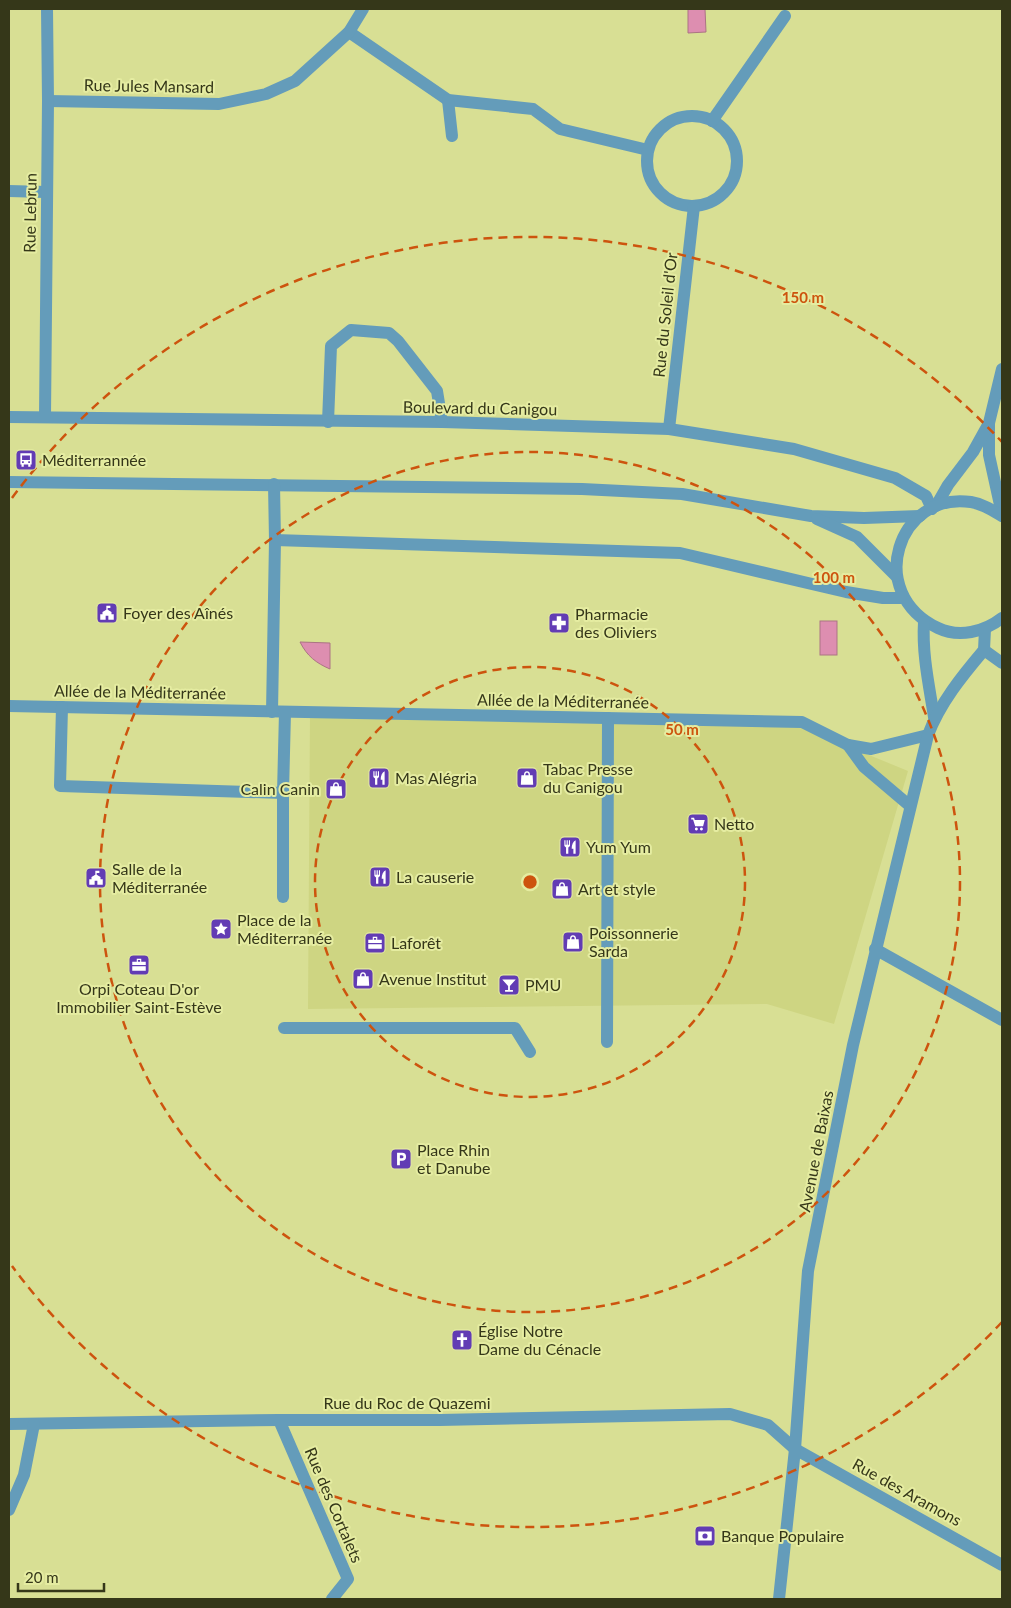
<svg xmlns="http://www.w3.org/2000/svg" width="1011" height="1608" font-family="Lato,sans-serif">
<style>
.built{fill:#ced582}
.water{fill:#dd8eb0;stroke:#ab7483}
.lines{fill:none;stroke-linecap:round;stroke-linejoin:round}
.minor{stroke:#649cba;stroke-width:12}
.ring{fill:none;stroke:#cd540e;stroke-width:2.5;stroke-dasharray:9 6}
.labels{text-anchor:middle;stroke-width:4;stroke-linejoin:round;paint-order:stroke}
.street-label{font-size:16px;fill:#353719;stroke:#e5eca1}
.poi-label{font-size:16px;fill:#353719;stroke:#e5eca1;text-anchor:start}
.centre{fill:#cd540e;stroke:#e5eca1;stroke-width:2.5}
.ring-label{font-size:15px;text-anchor:middle;font-weight:bold;fill:#cd540e;stroke:#e5eca1;stroke-width:4;stroke-linejoin:round;paint-order:stroke}
</style>
<rect width="100%" height="100%" fill="#d8df94"/>
<polygon class="built" points="310,715 796,725 908,771 834,1024 767,1004 308,1009"/>
<g class="water">
<polygon points="688,9 705,9 706,32 688,33"/>
<rect x="820" y="621" width="17" height="34"/>
<path d="M300,642L330,643V669C316,663 307,656 300,642Z"/>
</g>
<g class="lines">
<g class="minor">
<polyline points="349,32 448,100 533,109 560,129 648,150"/>
<polyline points="448,100 452,136"/>
<polyline points="48,101 219,104 266,94 295,81 349,32 363,9"/>
<circle cx="692" cy="161" r="45"/>
<polyline points="712,121 785,16"/>
<polyline points="9,191 46,192"/>
<polyline points="1002,369 989,423 989,455 1002,514"/>
<polyline points="9,417 442,422 669,429 794,449 895,478 926,496 932,509"/>
<polyline points="45,417 48,101 47,9"/>
<polyline points="328,422 331,346 351,330 389,333 398,341 437,391 442,422"/>
<polyline points="669,429 694,206"/>
<polyline points="9,482 582,489 682,494 811,516 864,518 920,516"/>
<polyline points="274,484 275,540 680,553 846,592 883,598 903,598"/>
<polyline points="936,506 948,485 973,452 988,425"/>
<path d="M1002,516C992,510 983,504 971,502C898,491 864,593 938,628C959,638 984,632 1002,618"/>
<polyline points="817,519 857,537 896,576"/>
<path d="M924,622C922,654 929,685 934,717"/>
<polyline points="984,650 1002,663"/>
<polyline points="9,706 802,722 848,745"/>
<polyline points="62,707 60,786 283,793 285,712"/>
<polyline points="272,712 275,540"/>
<polyline points="283,793 283,897"/>
<polyline points="910,806 864,767 848,745 871,749 928,735"/>
<polyline points="875,949 1002,1020"/>
<polyline points="284,1028 515,1028 530,1052"/>
<polyline points="607,1042 608,718"/>
<polyline points="279,1420 348,1579 332,1599"/>
<polyline points="9,1424 279,1420 440,1420 730,1414 768,1425 795,1449 1002,1565"/>
<polyline points="9,1510 24,1475 34,1424"/>
<path d="M779,1599L795,1449L808,1271L853,1045L928,735C940,703 962,676 984,650L985,629"/>
</g>
</g>
<g class="ring">
<circle cx="530" cy="882" r="215"/>
<circle cx="530" cy="882" r="430"/>
<path d="M1002 1322A645 645 0 0 1 12 1266M12 498A645 645 0 0 1 1002 442"/>
</g>
<defs>
<g id="bus-square" transform="scale(1.125)"><rect x="-9" y="-9" width="18" height="18" rx="4" fill="#623cb4" stroke="#e5eca1"/><path d="M-5-6H5V4H4V6H2V4H-2V6H-4V4H-5ZM-3.5-4V0h7V-4ZM-3.5 1.2v1.5H-2V1.2ZM2 1.2v1.5H3.5V1.2Z" fill="#fff"/></g>
<g id="civic-square" transform="scale(1.125)"><rect x="-9" y="-9" width="18" height="18" rx="4" fill="#623cb4" stroke="#e5eca1"/><path d="M-.6-6.5H3V-4.5H.6V-3L4-1V1h2V6H-6V1h2V-1L-.6-3ZM-1.2 2.5V6h2.4V2.5Z" fill="#fff"/></g>
<g id="pharmacy-square" transform="scale(1.125)"><rect x="-9" y="-9" width="18" height="18" rx="4" fill="#623cb4" stroke="#e5eca1"/><path d="M-2-6h4v4h4v4h-4v4h-4v-4h-4v-4h4Z" fill="#fff"/></g>
<g id="restaurant-square" transform="scale(1.125)"><rect x="-9" y="-9" width="18" height="18" rx="4" fill="#623cb4" stroke="#e5eca1"/><path d="M-5-6h1v4h1v-4h1v4h1v-4h1v5L-1.5 .5V6h-2V.5L-5-1ZM5-6V6H3V1.5H1.5Q1.5-4 5-6Z" fill="#fff"/></g>
<g id="shop-square" transform="scale(1.125)"><rect x="-9" y="-9" width="18" height="18" rx="4" fill="#623cb4" stroke="#e5eca1"/><path d="M-5-2.5h2.3a2.7 3.5 0 0 1 5.4 0H5L5.5 6h-11ZM-1.5-2.5h3a1.5 2.3 0 0 0-3 0Z" fill="#fff"/></g>
<g id="supermarket-square" transform="scale(1.125)"><rect x="-9" y="-9" width="18" height="18" rx="4" fill="#623cb4" stroke="#e5eca1"/><path d="M-6-5.5h2.5l.6 2H6L4.5 2H-2.5L-4.4-4H-6ZM-1.5 3.2a1.3 1.3 0 1 0 .1 0ZM3 3.2a1.3 1.3 0 1 0 .1 0Z" fill="#fff"/></g>
<g id="sight-square" transform="scale(1.125)"><rect x="-9" y="-9" width="18" height="18" rx="4" fill="#623cb4" stroke="#e5eca1"/><path d="M0-6L1.8-2.2L6-1.7L2.9 1.2L3.7 5.4L0 3.3L-3.7 5.4L-2.9 1.2L-6-1.7L-1.8-2.2Z" fill="#fff"/></g>
<g id="office-square" transform="scale(1.125)"><rect x="-9" y="-9" width="18" height="18" rx="4" fill="#623cb4" stroke="#e5eca1"/><path d="M-6-3h4V-5.5h4V-3h4V5H-6ZM-1-4.5V-3h2v-1.5ZM-6 0V1H6V0Z" fill="#fff"/></g>
<g id="bar-square" transform="scale(1.125)"><rect x="-9" y="-9" width="18" height="18" rx="4" fill="#623cb4" stroke="#e5eca1"/><path d="M-6-5H6L.8 .8V4.5H3.5V6h-7V4.5H-.8V.8Z" fill="#fff"/></g>
<g id="parking-square" transform="scale(1.125)"><rect x="-9" y="-9" width="18" height="18" rx="4" fill="#623cb4" stroke="#e5eca1"/><path d="M-3.5-5.5H1a3.5 3.5 0 0 1 0 7H-1V5.5H-3.5ZM-1-3.4V-.6H.8a1.4 1.4 0 0 0 0-2.8Z" fill="#fff"/></g>
<g id="church-square" transform="scale(1.125)"><rect x="-9" y="-9" width="18" height="18" rx="4" fill="#623cb4" stroke="#e5eca1"/><path d="M-1.2-6h2.4v3.5h3.3v2.4h-3.3V6h-2.4V-.1h-3.3v-2.4h3.3Z" fill="#fff"/></g>
<g id="bank-square" transform="scale(1.125)"><rect x="-9" y="-9" width="18" height="18" rx="4" fill="#623cb4" stroke="#e5eca1"/><path d="M-6-4H6V4H-6ZM0-2.3a2.3 2.3 0 1 0 0 4.6a2.3 2.3 0 1 0 0-4.6Z" fill="#fff"/></g>
</defs>
<g fill-rule="evenodd">
<use href="#bus-square" x="26" y="460"/>
<use href="#civic-square" x="107" y="613"/>
<use href="#pharmacy-square" x="559" y="623"/>
<use href="#restaurant-square" x="379" y="778"/>
<use href="#shop-square" x="527" y="778"/>
<use href="#shop-square" x="336" y="789"/>
<use href="#supermarket-square" x="698" y="824"/>
<use href="#restaurant-square" x="570" y="847"/>
<use href="#restaurant-square" x="380" y="877"/>
<use href="#civic-square" x="96" y="878"/>
<use href="#shop-square" x="562" y="889"/>
<use href="#sight-square" x="221" y="929"/>
<use href="#shop-square" x="573" y="942"/>
<use href="#office-square" x="375" y="943"/>
<use href="#office-square" x="139" y="965"/>
<use href="#shop-square" x="363" y="979"/>
<use href="#bar-square" x="509" y="985"/>
<use href="#parking-square" x="401" y="1159"/>
<use href="#church-square" x="462" y="1340"/>
<use href="#bank-square" x="705" y="1536"/>
</g>
<g class="labels">
<g class="street-label">
<text transform="translate(149 86) rotate(1)" y="6">Rue Jules Mansard</text>
<text transform="translate(30 213) rotate(-89)" y="6">Rue Lebrun</text>
<text transform="translate(665 315) rotate(-84)" y="6">Rue du Soleil d'Or</text>
<text transform="translate(480 408) rotate(1)" y="6">Boulevard du Canigou</text>
<text transform="translate(140 692) rotate(1)" y="6">Allée de la Méditerranée</text>
<text transform="translate(563 701) rotate(1)" y="6">Allée de la Méditerranée</text>
<text transform="translate(816 1151) rotate(-79)" y="6">Avenue de Baixas</text>
<text x="407" y="1409">Rue du Roc de Quazemi</text>
<text transform="translate(907 1492) rotate(29)" y="6">Rue des Aramons</text>
<text transform="translate(334 1505) rotate(67)" y="6">Rue des Cortalets</text>
</g>
<g class="poi-label">
<text x="42" y="466">Méditerrannée</text>
<text x="123" y="619">Foyer des Aînés</text>
<text x="575" y="620">Pharmacie<tspan x="575" dy="18">des Oliviers</tspan></text>
<text x="543" y="775">Tabac Presse<tspan x="543" dy="18">du Canigou</tspan></text>
<text x="395" y="784">Mas Alégria</text>
<text x="320" y="795" text-anchor="end">Calin Canin</text>
<text x="714" y="830">Netto</text>
<text x="586" y="853">Yum Yum</text>
<text x="112" y="875">Salle de la<tspan x="112" dy="18">Méditerranée</tspan></text>
<text x="396" y="883">La causerie</text>
<text x="578" y="895">Art et style</text>
<text x="237" y="926">Place de la<tspan x="237" dy="18">Méditerranée</tspan></text>
<text x="589" y="939">Poissonnerie<tspan x="589" dy="18">Sarda</tspan></text>
<text x="391" y="949">Laforêt</text>
<text x="379" y="985">Avenue Institut</text>
<text x="525" y="991">PMU</text>
<text x="139" y="995" text-anchor="middle">Orpi Coteau D'or<tspan x="139" dy="18">Immobilier Saint-Estève</tspan></text>
<text x="417" y="1156">Place Rhin<tspan x="417" dy="18">et Danube</tspan></text>
<text x="478" y="1337">Église Notre<tspan x="478" dy="18">Dame du Cénacle</tspan></text>
<text x="721" y="1542">Banque Populaire</text>
</g>
</g>
<circle cx="530" cy="882" r="8" class="centre"/>
<g class="ring-label">
<text x="803" y="303">150 m</text>
<text x="834" y="583">100 m</text>
<text x="682" y="735">50 m</text>
</g>
<rect width="1011" height="1608" fill="none" stroke="#353719" stroke-width="20"/>
<path d="M18 1583v8h86v-8" fill="none" stroke="#353719" stroke-width="2.5"/>
<text x="25" y="1583" font-size="15" fill="#353719" stroke="#e5eca1" stroke-width="4" paint-order="stroke">20 m</text>
</svg>
